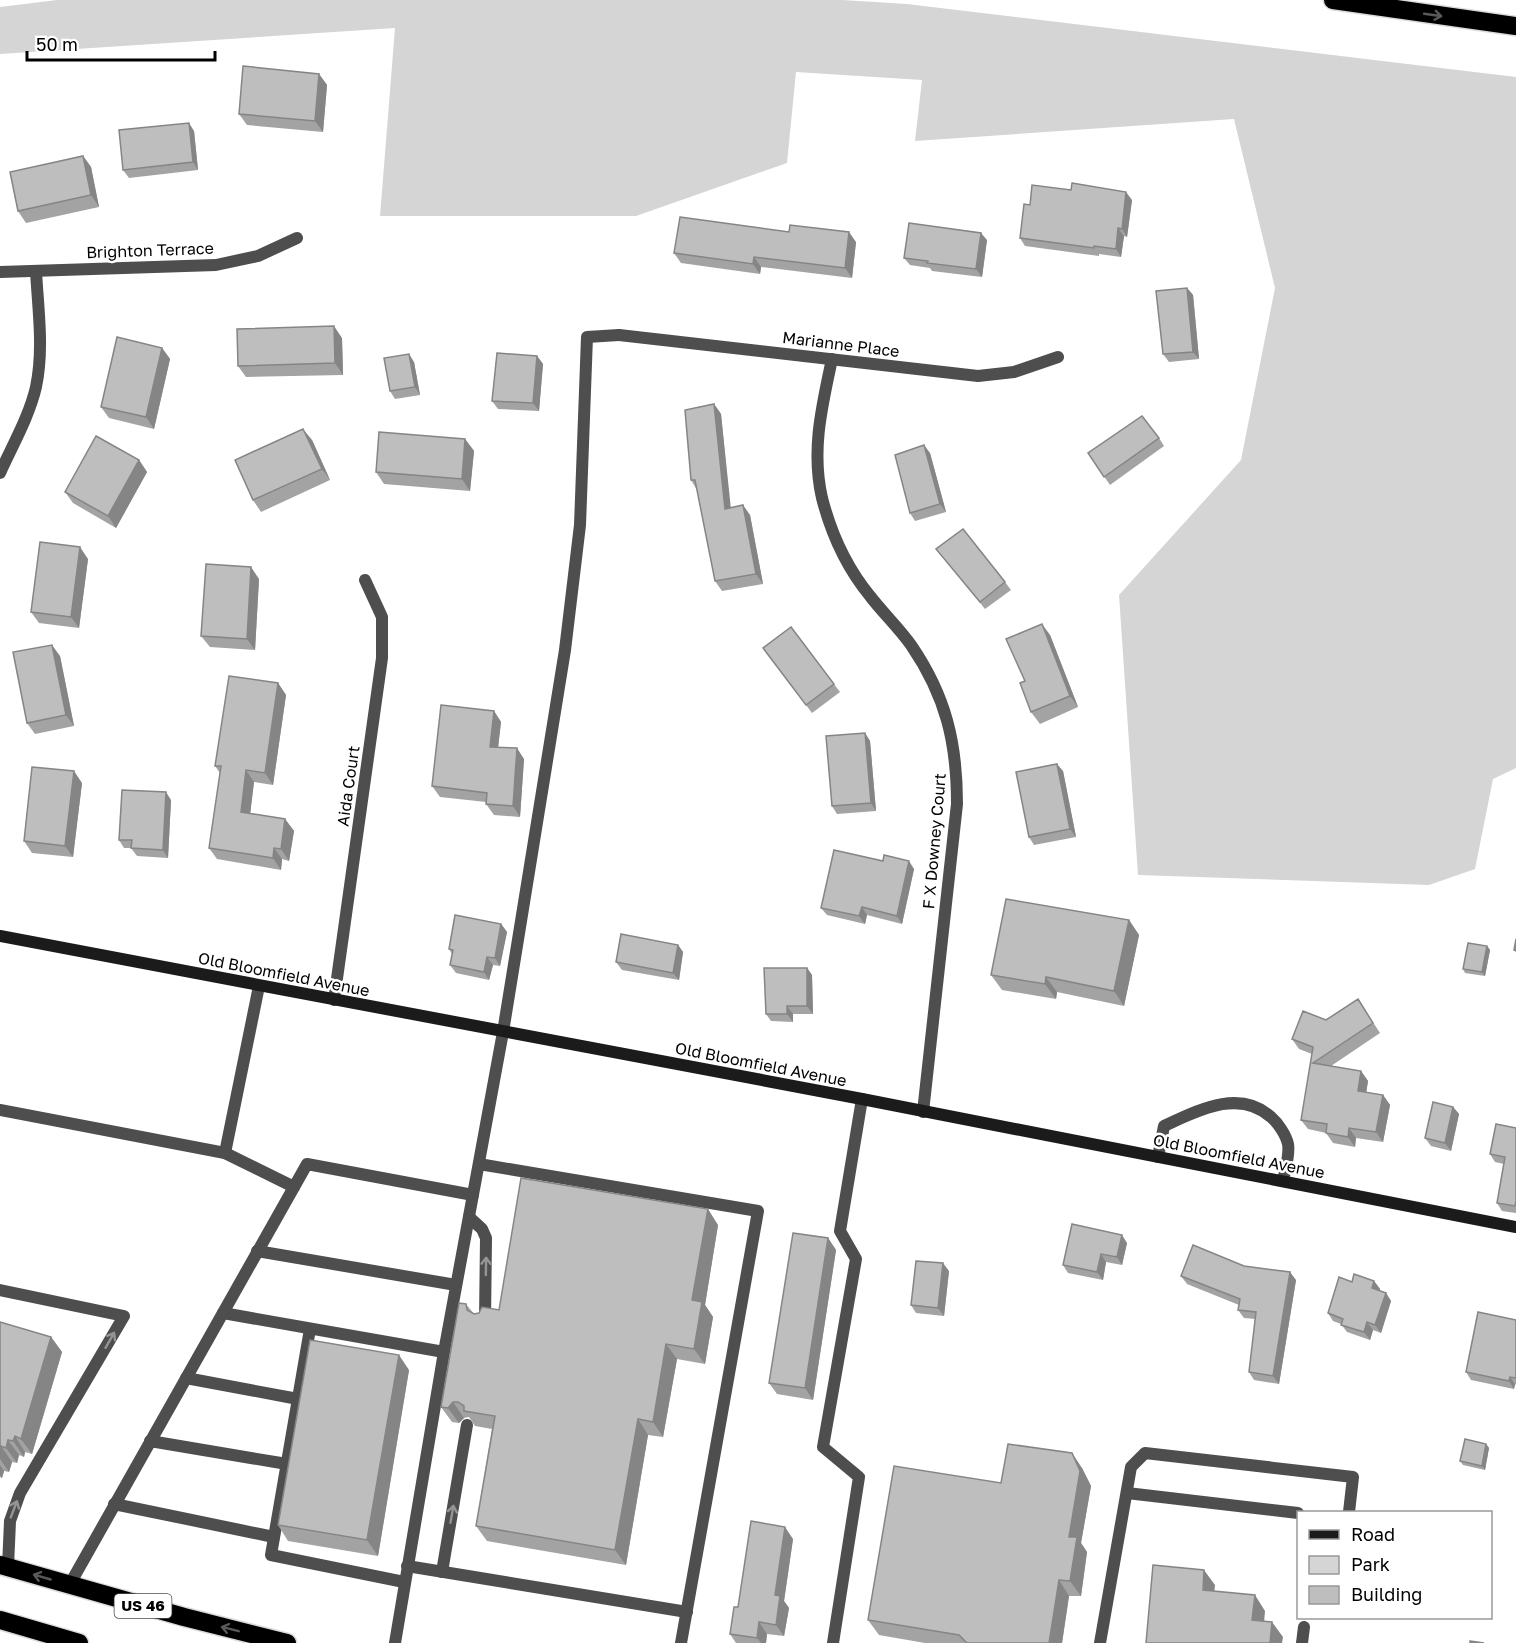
<svg xmlns="http://www.w3.org/2000/svg" width="1516" height="1643" font-family="'Golos Text',sans-serif">
<style>
.green{fill:#d5d5d5}
.lines{fill:none;stroke-linecap:round;stroke-linejoin:round}
.highway-casing{stroke:#dbdbdb;stroke-width:21}
.lane{stroke:#4e4e4e;stroke-width:12}
.street{stroke:#4e4e4e;stroke-width:12}
.secondary{stroke:#1b1b1b;stroke-width:12}
.highway{stroke:#000;stroke-width:18}
.wall{fill:#a3a3a3}
.shaded-wall{fill:#858585}
.building{fill:#bebebe;stroke:#858585;stroke-width:1.5}
.oneway{stroke:#595959}
.oneway2{stroke:#959595}
.labels{text-anchor:middle;stroke-width:5;stroke-linejoin:round;paint-order:stroke}
.shield{fill:#fff;stroke:#4c4c4c;stroke-width:1.5}
.shield-label{font-size:15px;font-weight:bold;fill:#000}
.street-label{font-size:16px;fill:#000;stroke:#fff}
</style>
<rect width="100%" height="100%" fill="#fff"/>
<polygon class="green" points="57,0 842,0 907,4 1516,77 1516,768 1493,779 1475,869 1429,885 1138,875 1119,595 1241,460 1275,288 1234,119 915,141 922,80 796,72 787,163 636,216 380,216 395,28 0,54 0,7"/>
<g class="lines">
<g class="highway-casing">
<g id="highway">
<polyline points="1333,0 1516,26"/>
<polyline points="0,1565 184,1617 287,1643"/>
<polyline points="0,1620 79,1643"/>
</g>
</g>
<g class="lane">
<polyline points="0,1110 225,1153 294,1187"/>
<polyline points="225,1153 259,986"/>
<path d="M1158,1157L1164,1126C1197,1111 1239,1088 1271,1117C1278,1123 1286,1135 1288,1144C1290,1155 1285,1170 1283,1181"/>
<polyline points="479,1164 758,1211 681,1643"/>
<polyline points="469,1217 482,1229 486,1238 485,1321"/>
<polyline points="257,1251 456,1285"/>
<polyline points="0,1290 124,1316 20,1493 10,1521 8,1567"/>
<polyline points="223,1313 444,1352"/>
<polyline points="310,1329 271,1555 404,1582"/>
<polyline points="186,1378 298,1399"/>
<polyline points="150,1441 287,1464"/>
<polyline points="1127,1493 1298,1513"/>
<polyline points="114,1504 274,1537"/>
<polyline points="407,1566 687,1612"/>
<polyline points="442,1572 467,1425"/>
<polyline points="70,1584 307,1164 473,1195"/>
<polyline points="395,1643 444,1352 503,1032 565,650 580,525 587,337 619,335"/>
<polyline points="833,1643 859,1477 823,1447 856,1259 840,1231 862,1099"/>
<polyline points="1100,1643 1131,1467 1145,1453 1353,1477 1349,1512"/>
<polyline points="1302,1643 1304,1627"/>
</g>
<g class="street">
<polyline points="0,272 216,265 258,256 297,238"/>
<polyline points="619,335 978,376 1014,372 1058,357"/>
<path d="M832,359C822,406 811,450 822,498C831,533 847,568 870,596C883,613 899,628 911,645C946,696 957,743 957,804L923,1112"/>
<path d="M0,473C12,446 29,417 36,387C44,349 38,309 36,271"/>
<polyline points="334,1000 382,658 382,617 365,580"/>
</g>
<polyline class="secondary" points="0,936 862,1099 1516,1227"/>
<use href="#highway" class="highway"/>
</g>
<g class="wall">
<polygon points="319,74 327,85 323,132 247,125 239,114"/>
<polygon points="194,131 198,170 129,178 123,170"/>
<polygon points="83,156 91,167 99,207 26,223 18,211"/>
<polygon points="1132,200 1127,237 1124,236 1121,257 1099,254 1099,256 1025,246 1020,238"/>
<polygon points="987,240 982,277 932,271 930,268 910,265 904,258"/>
<polygon points="856,242 852,278 761,267 760,274 681,263 674,253"/>
<polygon points="1187,288 1193,295 1199,359 1169,362 1163,354"/>
<polygon points="342,338 343,375 246,377 238,366"/>
<polygon points="162,348 170,359 154,429 109,418 101,407"/>
<polygon points="537,356 543,364 539,411 498,409 492,401"/>
<polygon points="414,362 420,395 395,399 390,391"/>
<polygon points="714,404 721,414 730,507 750,515 763,584 722,591 715,581 697,490 691,480"/>
<polygon points="1159,438 1164,446 1110,485 1088,453"/>
<polygon points="465,439 474,451 470,491 384,484 376,472"/>
<polygon points="312,440 330,480 261,512 253,500"/>
<polygon points="930,453 946,512 915,521 910,513"/>
<polygon points="139,460 147,472 116,528 73,503 65,492"/>
<polygon points="936,549 1005,582 1011,590 985,609"/>
<polygon points="88,559 79,628 39,623 31,612"/>
<polygon points="259,579 255,650 210,647 201,636"/>
<polygon points="791,627 840,692 812,713 763,648"/>
<polygon points="1050,635 1078,707 1040,724 1031,712 1025,681"/>
<polygon points="60,656 74,726 35,734 27,723"/>
<polygon points="278,683 286,695 273,785 254,782 250,813 285,819 294,831 289,861 282,859 281,870 217,859 209,848 220,773 215,766"/>
<polygon points="494,711 501,722 498,747 524,759 520,817 494,815 486,804 486,802 440,797 432,786"/>
<polygon points="865,733 870,741 876,811 837,814 832,806"/>
<polygon points="1063,771 1076,837 1034,845 1029,837"/>
<polygon points="82,783 73,857 32,853 24,841"/>
<polygon points="171,800 168,858 137,856 131,848 124,848 119,840"/>
<polygon points="883,861 914,869 902,924 867,915 865,924 827,915 821,908"/>
<polygon points="1129,920 1139,935 1124,1006 1057,992 1056,999 1002,990 991,975"/>
<polygon points="501,924 507,932 500,966 493,965 489,980 456,973 450,965 452,954 449,949"/>
<polygon points="678,945 683,952 679,980 622,970 616,962"/>
<polygon points="1487,946 1490,950 1485,976 1465,973 1463,969"/>
<polygon points="807,968 812,975 813,1014 793,1014 793,1022 771,1021 766,1014"/>
<polygon points="1358,999 1380,1033 1331,1066 1361,1071 1368,1081 1366,1092 1383,1095 1390,1105 1383,1142 1356,1138 1355,1147 1333,1143 1326,1133 1308,1129 1301,1120 1312,1054 1299,1049 1292,1039 1326,1020"/>
<polygon points="1453,1107 1459,1114 1451,1151 1431,1146 1425,1138"/>
<polygon points="1516,1128 1516,1213 1502,1211 1497,1203 1504,1164 1495,1162 1490,1154"/>
<polygon points="718,1225 705,1305 713,1317 705,1364 677,1359 663,1437 648,1435 626,1565 487,1541 476,1526 492,1429 475,1426 469,1417 464,1418 459,1423 452,1422 441,1407 466,1304 474,1314 499,1310"/>
<polygon points="828,1238 836,1250 813,1400 777,1394 769,1383"/>
<polygon points="1127,1243 1122,1265 1106,1262 1103,1280 1068,1273 1063,1265"/>
<polygon points="1244,1266 1296,1280 1279,1384 1254,1380 1249,1372 1255,1319 1244,1318 1238,1310 1239,1305 1187,1284 1181,1276"/>
<polygon points="949,1271 944,1316 916,1313 911,1305"/>
<polygon points="1374,1281 1380,1289 1379,1291 1386,1293 1391,1301 1381,1333 1373,1330 1370,1340 1347,1332 1341,1324 1333,1321 1328,1313 1352,1282"/>
<polygon points="1516,1320 1516,1385 1515,1384 1514,1389 1471,1380 1466,1372"/>
<polygon points="0,1322 51,1337 62,1352 32,1454 25,1452 24,1457 19,1455 17,1463 12,1462 9,1472 4,1471 2,1478 0,1477"/>
<polygon points="409,1370 378,1556 288,1541 278,1525"/>
<polygon points="1486,1444 1489,1448 1485,1470 1463,1465 1460,1461"/>
<polygon points="1082,1468 1091,1486 1081,1543 1087,1552 1081,1596 1069,1596 1062,1643 925,1643 879,1635 868,1620 1001,1483"/>
<polygon points="793,1539 784,1601 789,1608 784,1636 767,1634 766,1643 736,1643 730,1634 738,1607"/>
</g>
<g class="shaded-wall">
<polygon points="319,74 327,85 323,132 315,121"/>
<polygon points="189,123 194,131 198,170 193,162"/>
<polygon points="83,156 91,167 99,207 91,195"/>
<polygon points="1126,192 1132,200 1127,237 1122,229"/>
<polygon points="1118,228 1124,236 1121,257 1116,249"/>
<polygon points="849,232 856,242 852,278 845,268"/>
<polygon points="981,233 987,240 982,277 976,269"/>
<polygon points="754,257 761,267 760,274 753,264"/>
<polygon points="1187,288 1193,295 1199,359 1193,352"/>
<polygon points="334,326 342,338 343,375 335,363"/>
<polygon points="162,348 170,359 154,429 146,417"/>
<polygon points="409,354 414,362 420,395 415,387"/>
<polygon points="537,356 543,364 539,411 533,403"/>
<polygon points="714,404 721,414 732,519 725,509"/>
<polygon points="303,429 312,440 330,480 322,469"/>
<polygon points="465,439 474,451 470,491 462,479"/>
<polygon points="924,445 930,453 946,512 940,504"/>
<polygon points="139,460 147,472 116,528 108,516"/>
<polygon points="743,505 750,515 763,584 756,574"/>
<polygon points="80,547 88,559 79,628 71,617"/>
<polygon points="251,567 259,579 255,650 247,639"/>
<polygon points="1042,624 1050,635 1078,707 1070,696"/>
<polygon points="52,645 60,656 74,726 66,715"/>
<polygon points="278,683 286,695 273,785 265,773"/>
<polygon points="494,711 501,722 497,757 490,747"/>
<polygon points="865,733 870,741 876,811 871,803"/>
<polygon points="517,748 524,759 520,817 513,806"/>
<polygon points="1057,764 1063,771 1076,837 1070,829"/>
<polygon points="246,770 254,782 249,824 241,812"/>
<polygon points="74,771 82,783 73,857 65,846"/>
<polygon points="166,792 171,800 168,858 163,850"/>
<polygon points="285,819 294,831 289,861 281,849"/>
<polygon points="274,848 282,859 281,870 273,858"/>
<polygon points="909,861 914,869 902,924 897,916"/>
<polygon points="862,907 867,915 865,924 859,916"/>
<polygon points="1129,920 1139,935 1124,1006 1114,991"/>
<polygon points="501,924 507,932 500,966 495,958"/>
<polygon points="678,945 683,952 679,980 673,973"/>
<polygon points="1487,946 1490,950 1485,976 1482,972"/>
<polygon points="487,957 493,965 489,980 484,972"/>
<polygon points="807,968 812,975 813,1014 807,1006"/>
<polygon points="1046,977 1057,992 1056,999 1045,984"/>
<polygon points="787,1006 793,1014 793,1022 787,1014"/>
<polygon points="1361,1071 1368,1081 1365,1101 1358,1091"/>
<polygon points="1383,1095 1390,1105 1383,1142 1376,1132"/>
<polygon points="1453,1107 1459,1114 1451,1151 1445,1143"/>
<polygon points="1349,1128 1356,1138 1355,1147 1348,1137"/>
<polygon points="708,1209 718,1225 705,1305 713,1317 705,1364 694,1349 692,1300"/>
<polygon points="1122,1235 1127,1243 1122,1265 1117,1257"/>
<polygon points="828,1238 836,1250 813,1400 805,1388"/>
<polygon points="1101,1254 1106,1262 1103,1280 1097,1272"/>
<polygon points="943,1263 949,1271 944,1316 938,1308"/>
<polygon points="1290,1272 1296,1280 1279,1384 1273,1376"/>
<polygon points="1374,1281 1380,1289 1377,1296 1372,1288"/>
<polygon points="1386,1293 1391,1301 1381,1333 1375,1325"/>
<polygon points="1367,1322 1373,1330 1370,1340 1364,1332"/>
<polygon points="51,1337 62,1352 32,1454 21,1439"/>
<polygon points="666,1344 677,1359 663,1437 653,1422"/>
<polygon points="399,1355 409,1370 378,1556 367,1540"/>
<polygon points="1510,1377 1515,1384 1514,1389 1509,1381"/>
<polygon points="453,1402 464,1418 459,1423 448,1408"/>
<polygon points="638,1419 648,1435 626,1565 615,1550"/>
<polygon points="15,1436 25,1452 24,1457 13,1441"/>
<polygon points="8,1440 19,1455 17,1463 6,1448"/>
<polygon points="1486,1444 1489,1448 1485,1470 1482,1466"/>
<polygon points="1,1446 12,1462 9,1472 0,1459 0,1451"/>
<polygon points="1072,1453 1082,1468 1091,1486 1081,1543 1087,1552 1081,1596 1070,1581 1069,1537"/>
<polygon points="0,1465 4,1471 2,1478 0,1475"/>
<polygon points="785,1527 793,1539 784,1601 789,1608 784,1636 776,1625 775,1595"/>
<polygon points="1204,1570 1215,1585 1213,1606 1203,1590"/>
<polygon points="1059,1580 1069,1596 1062,1643 1049,1643"/>
<polygon points="1255,1595 1265,1611 1263,1635 1252,1620"/>
<polygon points="759,1622 767,1634 766,1643 761,1643 757,1638"/>
<polygon points="1272,1622 1283,1637 1282,1643 1270,1643"/>
</g>
<g class="building">
<polygon points="243,66 319,74 315,121 239,114"/>
<polygon points="189,123 193,162 123,170 119,130"/>
<polygon points="83,156 91,195 18,211 10,172"/>
<polygon points="1072,183 1126,192 1122,229 1118,228 1116,249 1094,246 1094,248 1020,238 1024,204 1030,205 1032,185 1071,190"/>
<polygon points="680,217 789,232 790,225 849,232 845,268 754,257 753,264 674,253"/>
<polygon points="909,223 981,233 976,269 927,263 928,261 904,258"/>
<polygon points="1187,288 1193,352 1163,354 1156,291"/>
<polygon points="334,326 335,363 238,366 237,329"/>
<polygon points="117,337 162,348 146,417 101,407"/>
<polygon points="497,353 537,356 533,403 492,401"/>
<polygon points="409,354 415,387 390,391 384,358"/>
<polygon points="714,404 725,509 743,505 756,574 715,581 695,480 691,480 685,410"/>
<polygon points="1142,416 1159,438 1104,477 1088,453"/>
<polygon points="303,429 322,469 253,500 235,460"/>
<polygon points="379,432 465,439 462,479 376,472"/>
<polygon points="96,436 139,460 108,516 65,492"/>
<polygon points="924,445 940,504 910,513 895,455"/>
<polygon points="963,529 1005,582 980,602 936,549"/>
<polygon points="40,542 80,547 71,617 31,612"/>
<polygon points="206,564 251,567 247,639 201,636"/>
<polygon points="1042,624 1070,696 1031,712 1020,683 1025,681 1006,639"/>
<polygon points="791,627 834,684 806,705 763,648"/>
<polygon points="52,645 66,715 27,723 13,652"/>
<polygon points="229,676 278,683 265,773 246,770 241,812 285,819 281,849 274,848 273,858 209,848 221,766 215,766"/>
<polygon points="441,705 494,711 490,747 517,748 513,806 486,804 487,793 432,786"/>
<polygon points="865,733 871,803 832,806 826,736"/>
<polygon points="1057,764 1070,829 1029,837 1016,772"/>
<polygon points="32,767 74,771 65,846 24,841"/>
<polygon points="122,790 166,792 163,850 131,848 132,840 119,840"/>
<polygon points="834,850 883,861 884,855 909,861 897,916 862,907 859,916 821,908"/>
<polygon points="1006,899 1129,920 1114,991 1046,977 1045,984 991,975"/>
<polygon points="455,915 501,924 495,958 487,957 484,972 450,965 453,950 449,949"/>
<polygon points="621,934 678,945 673,973 616,962"/>
<polygon points="1516,939 1516,951 1514,950"/>
<polygon points="1468,943 1487,946 1482,972 1463,969"/>
<polygon points="764,968 807,968 807,1006 787,1006 787,1014 766,1014"/>
<polygon points="1358,999 1373,1023 1313,1063 1361,1071 1358,1091 1383,1095 1376,1132 1349,1128 1348,1137 1326,1133 1327,1124 1301,1120 1313,1047 1292,1039 1303,1011 1326,1020"/>
<polygon points="1433,1102 1453,1107 1445,1143 1425,1138"/>
<polygon points="1496,1124 1516,1128 1516,1201 1515,1206 1497,1203 1505,1157 1490,1154"/>
<polygon points="521,1178 708,1209 692,1300 702,1302 694,1349 666,1344 653,1422 638,1419 615,1550 476,1526 495,1416 464,1411 464,1406 458,1402 453,1402 448,1408 441,1407 459,1303 466,1304 467,1310 474,1314 479,1313 482,1307 499,1310"/>
<polygon points="1072,1224 1122,1235 1117,1257 1101,1254 1097,1272 1063,1265"/>
<polygon points="793,1233 828,1238 805,1388 769,1383"/>
<polygon points="1193,1245 1244,1266 1290,1272 1273,1376 1249,1372 1256,1312 1238,1310 1240,1299 1181,1276"/>
<polygon points="916,1261 943,1263 938,1308 911,1305"/>
<polygon points="1354,1274 1374,1281 1372,1288 1386,1293 1375,1325 1367,1322 1364,1332 1341,1325 1343,1319 1328,1313 1339,1277 1352,1282"/>
<polygon points="1478,1312 1516,1320 1516,1378 1510,1377 1509,1381 1466,1372"/>
<polygon points="0,1322 51,1337 21,1439 15,1436 13,1441 8,1440 6,1448 1,1446 0,1451"/>
<polygon points="310,1340 399,1355 367,1540 278,1525"/>
<polygon points="1465,1439 1486,1444 1482,1466 1460,1461"/>
<polygon points="1008,1444 1072,1453 1080,1471 1069,1537 1077,1537 1070,1581 1059,1580 1049,1643 967,1643 959,1635 868,1620 894,1466 1001,1483"/>
<polygon points="751,1521 785,1527 775,1595 780,1596 776,1625 759,1622 757,1638 730,1634 734,1607 738,1607"/>
<polygon points="1153,1565 1204,1570 1203,1590 1255,1595 1252,1620 1272,1622 1270,1643 1146,1643"/>
<polygon points="1470,1641 1484,1643 1470,1643"/>
</g>
<defs><path id="oneway-shaft" d="M-6 0H5M1.5-3L5.5 0L1.5 3" fill="none" stroke-width="1.6" stroke-linecap="round" stroke-linejoin="round" transform="scale(1.5)"/></defs>
<g class="oneway">
<use href="#oneway-shaft" transform="translate(1433 15) rotate(8)"/>
<use href="#oneway-shaft" transform="translate(42 1577) rotate(-164)"/>
<use href="#oneway-shaft" transform="translate(230 1629) rotate(-166)"/>
</g>
<g class="oneway2">
<use href="#oneway-shaft" transform="translate(486 1266) rotate(-89)"/>
<use href="#oneway-shaft" transform="translate(110 1340) rotate(-60)"/>
<use href="#oneway-shaft" transform="translate(14 1509) rotate(-69)"/>
<use href="#oneway-shaft" transform="translate(452 1514) rotate(-80)"/>
</g>
<g class="labels">
<rect class="shield" x="114.5" y="1594" width="57" height="24" rx="4.5"/>
<g class="shield-label">
<text x="143" y="1611">US 46</text>
</g>
<g class="street-label">
<text transform="translate(150 250) rotate(-2)" y="6">Brighton Terrace</text>
<text transform="translate(841 344) rotate(7)" y="6">Marianne Place</text>
<text transform="translate(348 786) rotate(-82)" y="6">Aida Court</text>
<text transform="translate(934 841) rotate(-85)" y="6">F X Downey Court</text>
<text transform="translate(284 974) rotate(11)" y="6">Old Bloomfield Avenue</text>
<text transform="translate(761 1064) rotate(11)" y="6">Old Bloomfield Avenue</text>
<text transform="translate(1239 1156) rotate(11)" y="6">Old Bloomfield Avenue</text>
</g>
</g>
<rect x="1297" y="1511" width="195" height="108" fill="#ffffff" stroke="#999999" stroke-width="1.5"/>
<rect x="1309" y="1530" width="30" height="9" fill="#1b1b1b" stroke="#999999" stroke-width="1.5"/>
<text x="1351" y="1541" font-size="18" fill="#000000">Road</text>
<rect x="1309" y="1556" width="30" height="18" fill="#d5d5d5" stroke="#999999" stroke-width="1.5"/>
<text x="1351" y="1571" font-size="18" fill="#000000">Park</text>
<rect x="1309" y="1586" width="30" height="18" fill="#bebebe" stroke="#999999" stroke-width="1.5"/>
<text x="1351" y="1601" font-size="18" fill="#000000">Building</text>
<path d="M27 51v9h188v-9" fill="none" stroke="#000000" stroke-width="3"/>
<text x="36" y="51" font-size="18" fill="#000000" stroke="#ffffff" stroke-width="4.5" paint-order="stroke">50 m</text>
</svg>
